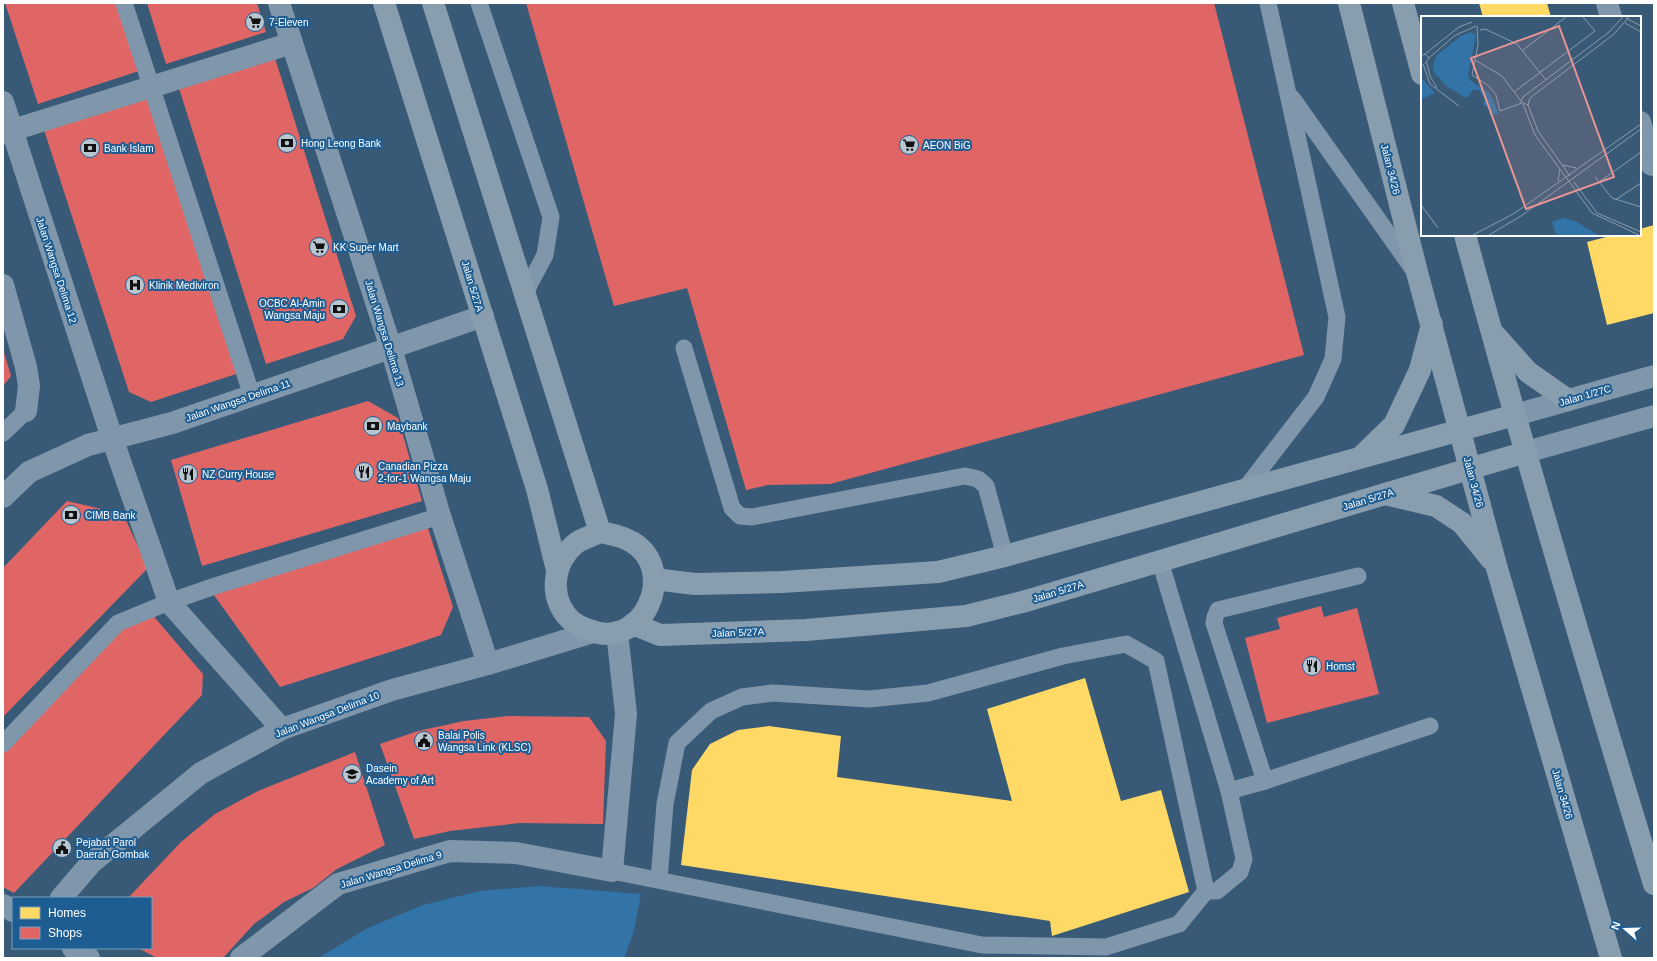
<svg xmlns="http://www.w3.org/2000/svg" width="1657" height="961" font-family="Arial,sans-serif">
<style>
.green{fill:#3273a8}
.homes{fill:#ffd966}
.shops{fill:#e06666}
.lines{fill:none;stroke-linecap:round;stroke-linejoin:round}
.lane{stroke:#8096aa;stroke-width:17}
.street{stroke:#8096aa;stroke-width:22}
.secondary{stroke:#889dae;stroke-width:22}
.labels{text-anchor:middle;stroke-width:4;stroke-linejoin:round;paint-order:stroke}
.poi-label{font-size:10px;fill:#fff;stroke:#1d5d92;text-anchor:start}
.street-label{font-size:10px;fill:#fff;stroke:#1d5d92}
.inset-road{fill:none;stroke:#889cad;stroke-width:1}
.view{fill:#ea9494;fill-opacity:0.15;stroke:#ea9494;stroke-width:2}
.inset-edge{fill:none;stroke:#fff;stroke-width:2}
</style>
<rect width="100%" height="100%" fill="#385a77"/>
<polygon class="green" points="539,886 641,894 634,931 624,958 318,958 368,928 423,905 480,891"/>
<g class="homes">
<polygon points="1479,3 1547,3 1551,17 1483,17"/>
<polygon points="1654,225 1654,313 1607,325 1587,242 1614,235 1640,235 1640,229"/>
<polygon points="1085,678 1121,801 1161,790 1189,892 1052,936 1050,921 681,865 692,770 710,744 738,730 769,726 841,736 837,777 1012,801 987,709"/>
</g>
<g class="shops">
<polygon points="5,3 120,3 142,70 38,104"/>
<polygon points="147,3 257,3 266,32 166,64"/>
<polygon points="526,3 1214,3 1304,355 830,484 768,485 746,490 687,288 614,306"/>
<polygon points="274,55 356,316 343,339 266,364 178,85"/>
<polygon points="149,96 239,373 151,402 129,392 44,130"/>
<polygon points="3,349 11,376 3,386"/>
<polygon points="368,401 398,418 422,501 202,566 171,460"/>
<polygon points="67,501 123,514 148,568 3,717 3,568"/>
<polygon points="426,522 453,607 441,635 409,646 280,687 211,591"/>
<polygon points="1321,606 1324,617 1357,608 1379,694 1267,723 1245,638 1280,629 1277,618"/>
<polygon points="150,612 203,674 202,695 14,893 3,887 3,748 125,620"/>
<polygon points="508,716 589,717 606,741 603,824 520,823 450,831 414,839 380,744 418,731 464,721"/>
<polygon points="355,752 385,845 337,869 313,888 284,902 254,924 223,958 157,958 138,948 151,948 151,898 128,898 181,842 215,814 258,791"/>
</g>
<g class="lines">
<g class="lane">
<polyline points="124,3 252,396"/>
<polyline points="479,3 551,217 545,255 529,285 525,295"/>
<polyline points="1292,98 1413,269"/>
<polyline points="684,348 732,508 740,516 752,517 965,476 978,479 986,486 1005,556"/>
<polyline points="3,433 26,411"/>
<polyline points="1245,489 1316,397 1333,359 1337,317 1268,3"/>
<polyline points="1160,561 1229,791 1244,859 1240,872 1217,891 1206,891"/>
<polyline points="3,744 118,623 169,602 215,586 440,516"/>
<polyline points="1265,781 1214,623 1215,617 1218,610 1358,576"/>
<polyline points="1229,791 1265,781 1430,726"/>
<polyline points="612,871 982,945 1106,947 1179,924 1206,891 1156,661 1126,644 1063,656 928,693 869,699 773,693 742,697 711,711 677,743 665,804 659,880"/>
</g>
<g class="street">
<polyline points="279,3 391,348 440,516 488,664"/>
<polyline points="1607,3 1611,17"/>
<polyline points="3,102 112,438 169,602 282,729"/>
<polyline points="1640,122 1652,165"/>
<polyline points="3,133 292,43"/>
<polyline points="3,285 26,367 29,386 26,411"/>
<polyline points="1515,415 1654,376"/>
<polyline points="1526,452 1654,416"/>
<polyline points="3,497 29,472 88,445 172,423 483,316"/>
<polyline points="61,898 91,863 201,773 282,729 392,690 488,664 593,632"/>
<polyline points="3,905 13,911"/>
<polyline points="73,948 89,958"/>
<polyline points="241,958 338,884 450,851 516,853 612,871 626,714 617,632"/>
</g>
<g class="secondary">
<polyline points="384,3 537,489 557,570"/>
<polyline points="433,3 600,532"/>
<polyline points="1349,3 1418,276 1496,565 1611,958"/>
<polyline points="1403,3 1422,74"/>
<path d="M1465,235C1524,452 1588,669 1654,884"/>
<polyline points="1495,335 1528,372 1568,400"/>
<polyline points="1363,455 1394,425 1420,370 1432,324"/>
<polyline points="1385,494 1436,506 1462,523 1491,559"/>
<path d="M600,532C611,534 622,536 632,542C680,571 642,652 589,630C580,627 572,623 566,615C549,593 554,562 575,544C581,539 592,536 600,532Z"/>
<polyline points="654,579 695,584 782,582 938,572 1005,556 1515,415"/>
<polyline points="633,624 660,635 806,630 966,616 1026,601 1526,452"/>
</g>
</g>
<defs>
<g id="supermarket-disc" transform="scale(1)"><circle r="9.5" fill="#b9c5cf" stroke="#1d5d92"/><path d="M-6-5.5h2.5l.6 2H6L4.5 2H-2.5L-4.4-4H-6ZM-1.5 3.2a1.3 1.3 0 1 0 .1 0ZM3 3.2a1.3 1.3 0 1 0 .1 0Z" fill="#111"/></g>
<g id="bank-disc" transform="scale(1)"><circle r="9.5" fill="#b9c5cf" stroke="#1d5d92"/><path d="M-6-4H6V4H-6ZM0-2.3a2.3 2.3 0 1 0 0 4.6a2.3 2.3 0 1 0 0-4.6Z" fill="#111"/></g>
<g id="hospital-disc" transform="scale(1)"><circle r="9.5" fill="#b9c5cf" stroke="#1d5d92"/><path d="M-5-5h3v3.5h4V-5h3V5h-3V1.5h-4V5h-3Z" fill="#111"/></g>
<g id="restaurant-disc" transform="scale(1)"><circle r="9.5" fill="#b9c5cf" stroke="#1d5d92"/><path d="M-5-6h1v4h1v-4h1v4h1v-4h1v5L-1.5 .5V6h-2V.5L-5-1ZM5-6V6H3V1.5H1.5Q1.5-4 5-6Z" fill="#111"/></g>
<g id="civic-disc" transform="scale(1)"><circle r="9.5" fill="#b9c5cf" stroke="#1d5d92"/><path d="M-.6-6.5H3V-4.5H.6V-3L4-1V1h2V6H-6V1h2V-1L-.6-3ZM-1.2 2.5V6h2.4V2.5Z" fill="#111"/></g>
<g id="university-disc" transform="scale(1)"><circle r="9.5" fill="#b9c5cf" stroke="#1d5d92"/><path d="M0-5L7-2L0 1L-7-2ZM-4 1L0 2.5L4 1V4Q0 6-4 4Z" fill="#111"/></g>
</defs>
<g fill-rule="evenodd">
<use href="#supermarket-disc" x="255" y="22"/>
<use href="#bank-disc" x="287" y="143"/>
<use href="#supermarket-disc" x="909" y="145"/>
<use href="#bank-disc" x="90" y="148"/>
<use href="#supermarket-disc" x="319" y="247"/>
<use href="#hospital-disc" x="135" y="285"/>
<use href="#bank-disc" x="339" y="309"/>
<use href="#bank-disc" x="373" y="426"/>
<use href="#restaurant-disc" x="364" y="472"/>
<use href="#restaurant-disc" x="188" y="474"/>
<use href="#bank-disc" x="71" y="515"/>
<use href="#restaurant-disc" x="1312" y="666"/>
<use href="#civic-disc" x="424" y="741"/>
<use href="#university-disc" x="352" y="774"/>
<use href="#civic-disc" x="62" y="848"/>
</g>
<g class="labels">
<g class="poi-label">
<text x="269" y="26">7-Eleven</text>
<text x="301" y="147">Hong Leong Bank</text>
<text x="923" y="149">AEON BiG</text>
<text x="104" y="152">Bank Islam</text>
<text x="333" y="251">KK Super Mart</text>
<text x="149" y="289">Klinik Mediviron</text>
<text x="325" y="307" text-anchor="end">OCBC Al-Amin<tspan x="325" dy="12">Wangsa Maju</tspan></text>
<text x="387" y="430">Maybank</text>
<text x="378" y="470">Canadian Pizza<tspan x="378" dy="12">2-for-1 Wangsa Maju</tspan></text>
<text x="202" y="478">NZ Curry House</text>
<text x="85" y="519">CIMB Bank</text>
<text x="1326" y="670">Homst</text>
<text x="438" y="739">Balai Polis<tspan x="438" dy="12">Wangsa Link (KLSC)</tspan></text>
<text x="366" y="772">Dasein<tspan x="366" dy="12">Academy of Art</tspan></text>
<text x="76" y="846">Pejabat Parol<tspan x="76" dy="12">Daerah Gombak</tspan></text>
</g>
<g class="street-label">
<text transform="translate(1391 169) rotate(76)" y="4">Jalan 34/26</text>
<text transform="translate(57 270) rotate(72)" y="4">Jalan Wangsa Delima 12</text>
<text transform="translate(473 286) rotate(73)" y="4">Jalan 5/27A</text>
<text transform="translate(385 333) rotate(73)" y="4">Jalan Wangsa Delima 13</text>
<text transform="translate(1585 395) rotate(-16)" y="4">Jalan 1/27C</text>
<text transform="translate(238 400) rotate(-19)" y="4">Jalan Wangsa Delima 11</text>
<text transform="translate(1474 482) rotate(75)" y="4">Jalan 34/26</text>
<text transform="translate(1368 499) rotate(-17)" y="4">Jalan 5/27A</text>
<text transform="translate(1058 591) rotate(-17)" y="4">Jalan 5/27A</text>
<text transform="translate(738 632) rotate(-2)" y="4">Jalan 5/27A</text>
<text transform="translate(327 714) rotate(-21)" y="4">Jalan Wangsa Delima 10</text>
<text transform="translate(1563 794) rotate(74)" y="4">Jalan 34/26</text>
<text transform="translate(391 869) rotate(-17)" y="4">Jalan Wangsa Delima 9</text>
</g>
</g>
<g transform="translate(1421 16)">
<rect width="220" height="220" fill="#385a77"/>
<path d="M50,16L55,19L47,60L50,65L69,78L78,98L68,99V91L62,89L64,83L58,74H52L46,82L42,80L25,70L13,56L12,49L16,39L40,20ZM0,61L14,77L0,83ZM142,202L156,206L177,219H133L135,218L131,206Z" fill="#3273a8"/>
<path class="inset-road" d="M205,2L220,10M204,7L220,16M56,10L57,29L51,59L68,70L75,79L79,95L101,87M59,14L64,13L96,28L125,64M102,34L145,1M4,38L38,11L51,6M0,40L4,38L8,42L4,48M8,42L33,20L55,10M54,44L81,60L100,85M6,47L9,60L16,72M2,48L9,68L38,90M93,76L174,15L162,1M109,82L107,89L100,86L102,81L188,16L202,1M109,82L193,18L208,1M102,88L114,119L171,197L218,219M107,89L117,115L149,160M141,149L155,152M174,161L191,182L220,191M137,165L139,153M153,166L176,197L220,216M178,166L220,136M194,184L220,167M0,189L17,212M52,219L94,197L220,108M68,219L100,200L220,113"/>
<path class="view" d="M138,10L193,161L105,193L50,42Z"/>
<rect width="220" height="220" class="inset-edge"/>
</g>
<rect width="1657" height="961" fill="none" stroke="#ffffff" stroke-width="8"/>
<rect x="12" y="897" width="140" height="52" fill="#1d5d92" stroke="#779ebe"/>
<rect x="20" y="907" width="20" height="12" fill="#ffd966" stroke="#779ebe"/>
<text x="48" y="917" font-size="12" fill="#ffffff">Homes</text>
<rect x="20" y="927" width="20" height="12" fill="#e06666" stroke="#779ebe"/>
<text x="48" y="937" font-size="12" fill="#ffffff">Shops</text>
<g transform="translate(1625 929) rotate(290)" stroke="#1d5d92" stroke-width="3" paint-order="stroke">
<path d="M0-3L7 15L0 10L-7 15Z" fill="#ffffff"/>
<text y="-6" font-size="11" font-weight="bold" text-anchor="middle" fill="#ffffff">N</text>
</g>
</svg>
